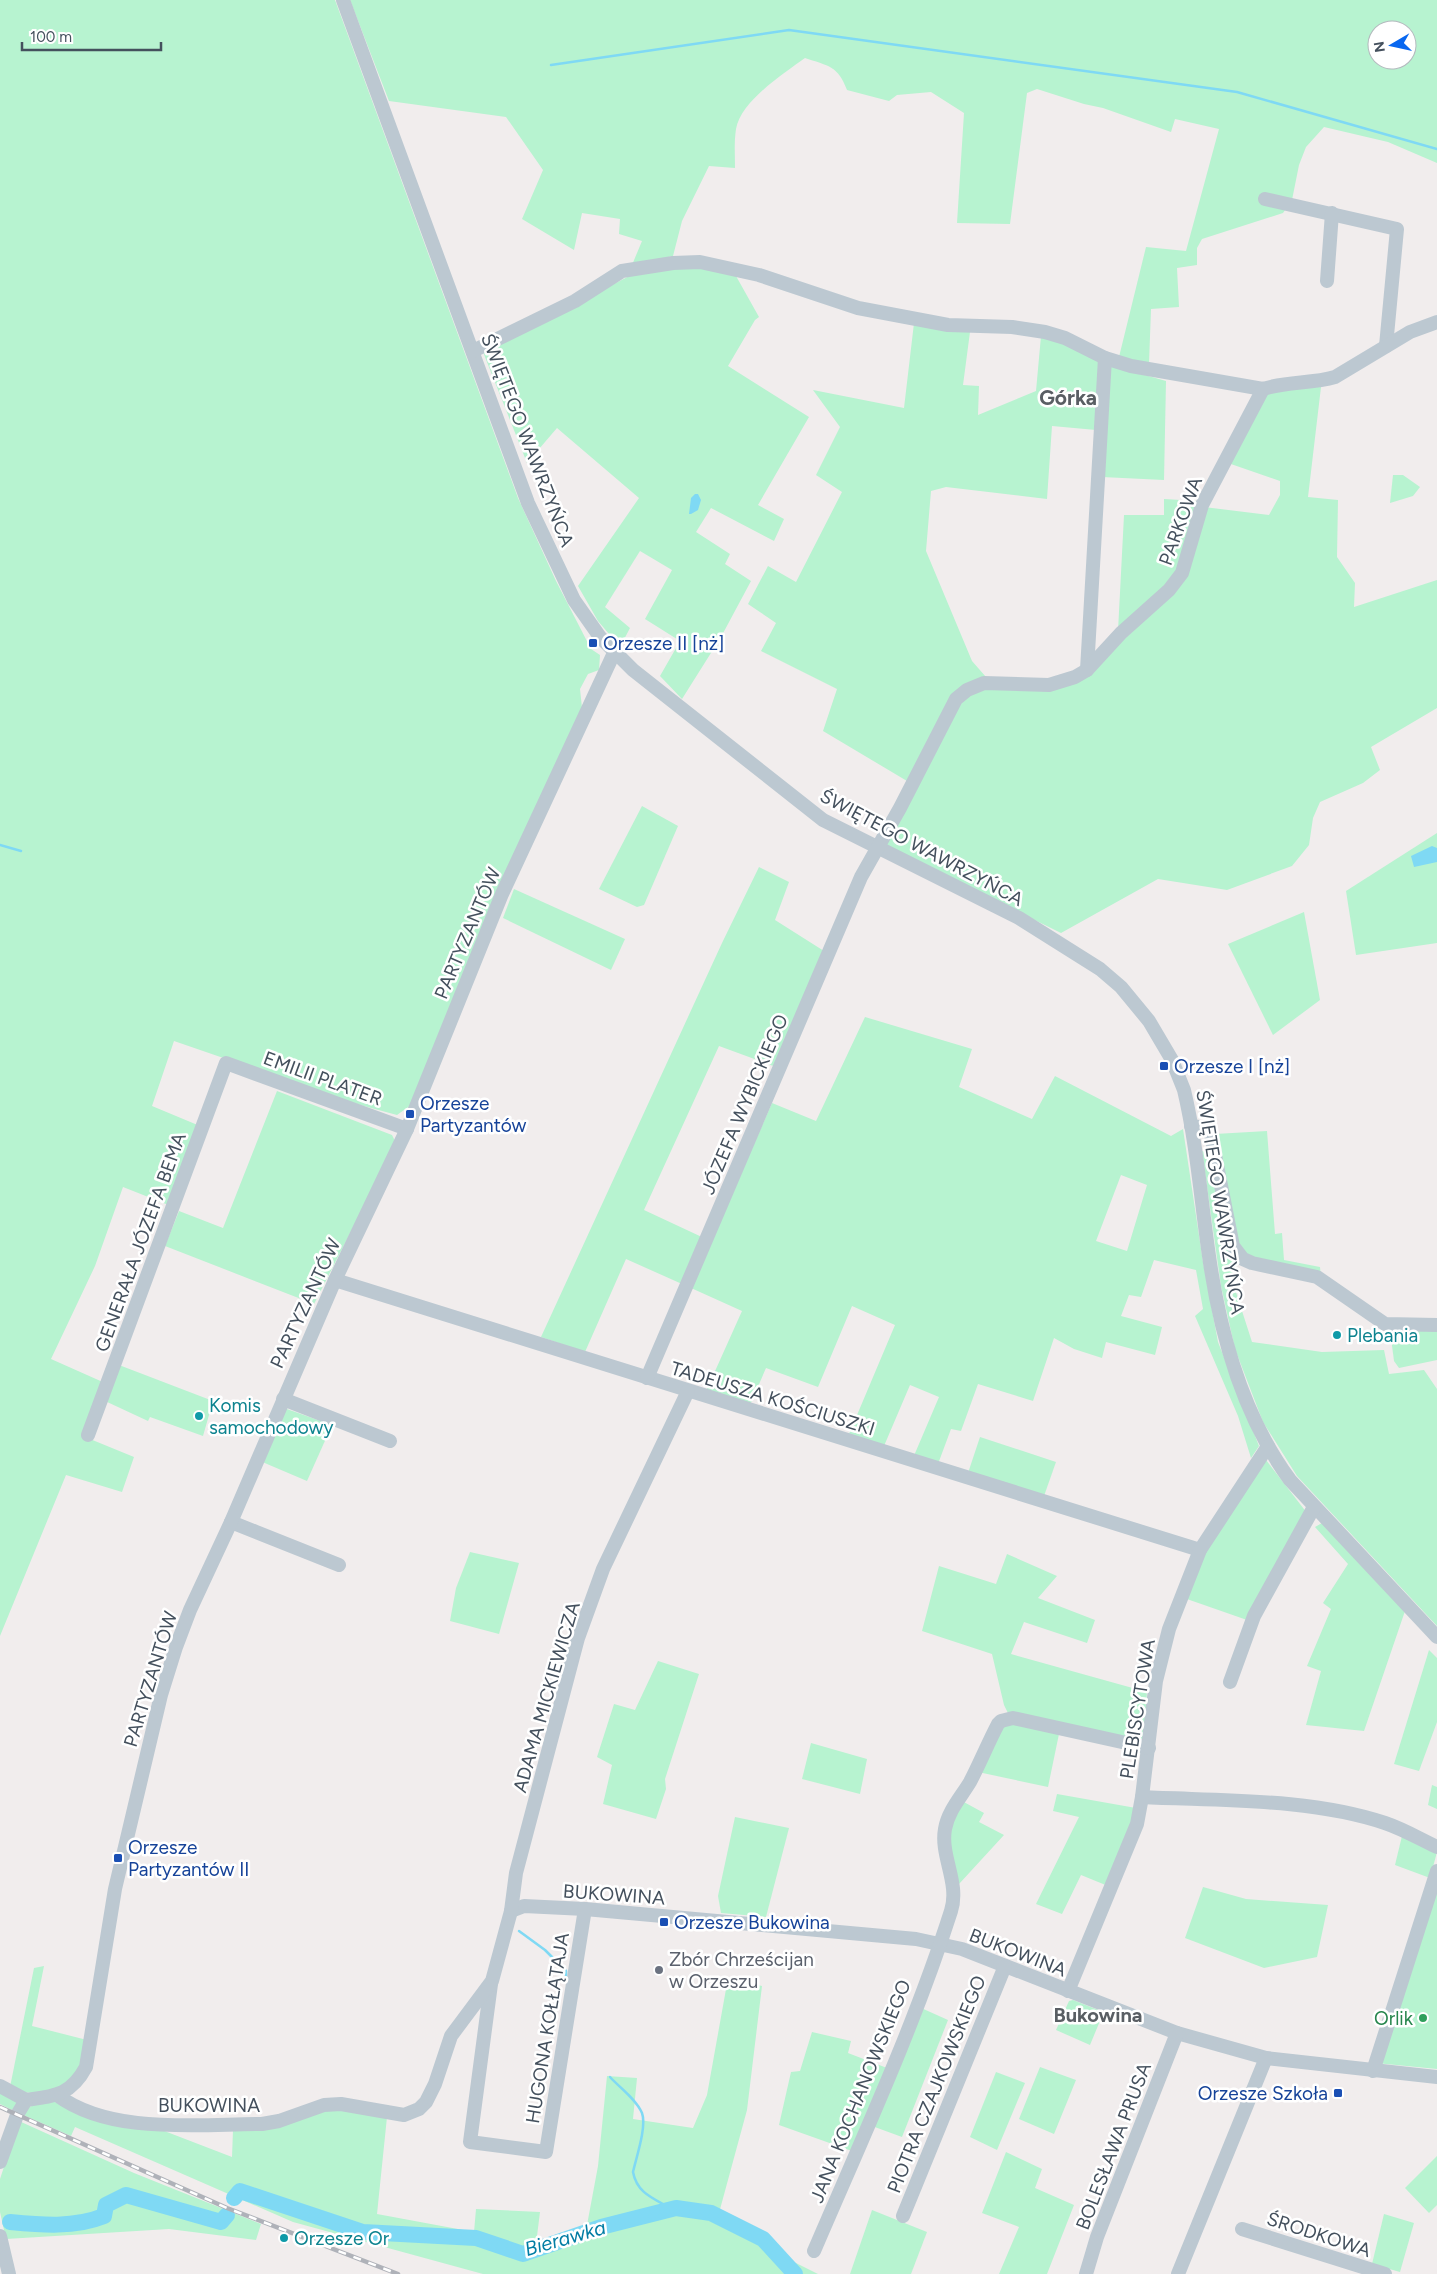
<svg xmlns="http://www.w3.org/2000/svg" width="1437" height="2274" font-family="Figtree,sans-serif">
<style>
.green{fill:#b7f3d0;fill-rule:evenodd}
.water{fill:#7fd9f4}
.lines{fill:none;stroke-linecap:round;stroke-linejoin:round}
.stream{stroke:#7fd9f4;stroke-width:2.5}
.river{stroke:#7fd9f4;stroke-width:16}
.minor{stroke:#bcc8d1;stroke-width:14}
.rail-casing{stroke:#afb2b9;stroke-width:4.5}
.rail{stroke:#fff;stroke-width:2.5;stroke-dasharray:8;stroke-linecap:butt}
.transit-dot{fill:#1a4fb4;stroke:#fff;stroke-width:2}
.culture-dot{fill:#0f9aa8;stroke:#fff;stroke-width:2}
.worship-dot{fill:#6b7280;stroke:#fff;stroke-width:2}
.leisure-dot{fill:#2e9e5b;stroke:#fff;stroke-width:2}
.labels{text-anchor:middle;stroke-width:5;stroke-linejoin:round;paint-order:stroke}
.street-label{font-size:19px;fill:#44505d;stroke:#fff}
.transit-label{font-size:19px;fill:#164399;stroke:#fff;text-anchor:start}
.culture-label{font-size:19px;fill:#0d838f;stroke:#fff;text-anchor:start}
.worship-label{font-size:19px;fill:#5b616d;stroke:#fff;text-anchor:start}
.leisure-label{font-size:19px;fill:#27864d;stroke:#fff;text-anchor:end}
.neighbourhood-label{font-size:20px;font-weight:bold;fill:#595e63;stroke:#fff}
.water-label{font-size:20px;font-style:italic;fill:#027da4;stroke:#fff}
.quarter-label{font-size:21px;font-weight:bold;fill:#595e63;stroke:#fff}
</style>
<rect width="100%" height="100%" fill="#f1eded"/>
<g class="green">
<polygon points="0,0 335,0 518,498 556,581 591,649 600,655 599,670 588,674 580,689 582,708 411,1105 397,1115 360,1105 174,1041 152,1106 200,1126 171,1206 123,1187 95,1266 51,1359 105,1383 90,1439 134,1457 122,1492 66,1475 0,1636"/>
<path d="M350,0H1437V163L1388,142L1324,127L1306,147L1299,165L1292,200L1283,213L1202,239L1197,248V265L1177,268L1179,307L1151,309L1149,364L1119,357L1146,247L1186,251L1219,129L1175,119L1171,132L1103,108L1084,104L1037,89L1027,93L1010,224L957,223L964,113L931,92L897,95L889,101L847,90C838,66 829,66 805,58C783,74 741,101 736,129C734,142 735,155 735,168L709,166L682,221L673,256L632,265L642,241L619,234L620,219L582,213L574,250L522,219L543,170L506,117L389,101ZM1377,30H1407V60H1377Z"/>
<polygon points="695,266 736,276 759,317 755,320 728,366 809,417 758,505 784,519 774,541 711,508 696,532 730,554 725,564 751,581 721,637 682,699 660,676 680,641 645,619 672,570 640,551 605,607 630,628 620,647 598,621 578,586 639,498 557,428 527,463 483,352 637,272"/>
<polygon points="914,323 970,332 963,385 979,386 978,415 1036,391 1041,336 1060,340 1102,359 1096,430 1052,426 1047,499 946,487 931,491 926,551 972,661 993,685 1016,689 1096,665 1134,630 1175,589 1204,507 1269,515 1280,495 1280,481 1228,463 1265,393 1274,388 1321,387 1308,497 1338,500 1337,557 1355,583 1354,607 1437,580 1437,708 1371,747 1380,770 1363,783 1320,802 1313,818 1309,845 1292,866 1227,890 1158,879 1061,933 882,844 907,781 823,731 837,689 761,651 776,623 748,604 768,566 796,582 842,492 816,475 840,427 813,390 904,408"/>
<polygon points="1110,365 1166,381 1164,480 1102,477"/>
<polygon points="1393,475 1403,475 1420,487 1413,496 1390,503"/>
<polygon points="1164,499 1198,501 1179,571 1118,631 1124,515 1164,515"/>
<polygon points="642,806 678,826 644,905 637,907 599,889"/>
<polygon points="1437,833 1437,943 1356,955 1346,891"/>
<polygon points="759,867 789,882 775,920 824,951 776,1067 719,1046 644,1210 704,1238 682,1284 626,1259 585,1352 541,1337 722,943"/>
<polygon points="514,889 625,939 611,970 503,918"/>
<polygon points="1304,912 1320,1000 1273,1035 1228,944"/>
<path d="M865,1017L972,1049L959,1087L1032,1119L1055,1076L1171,1136L1183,1129L1203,1262L1218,1342L1259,1446L1251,1458L1238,1416L1195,1316L1203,1309L1196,1270L1154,1260L1141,1297L1129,1295L1121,1316L1162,1327L1155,1355L1106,1342L1102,1358L1074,1349L1054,1338L1033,1401L978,1384L961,1431L951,1429L938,1464L913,1458L939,1397L910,1385L884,1446L849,1434L895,1325L852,1306L818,1387L766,1368L750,1405L707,1389L742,1311L691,1288L772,1103L816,1121ZM1121,1175L1147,1185L1127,1251L1096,1241Z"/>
<polygon points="277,1091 392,1135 396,1143 314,1304 165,1246 179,1211 223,1228"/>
<polygon points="1267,1131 1275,1234 1282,1233 1284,1260 1320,1267 1321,1276 1244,1255 1236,1241 1215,1134"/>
<polygon points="1202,1151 1210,1154 1227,1245 1234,1260 1234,1286 1252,1342 1322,1352 1384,1350 1389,1374 1424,1370 1437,1389 1437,1626 1297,1476 1263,1422 1235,1349 1221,1286"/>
<polygon points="1437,1329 1437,1360 1399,1368 1394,1361 1390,1330"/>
<polygon points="119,1365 213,1401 203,1436 150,1417 148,1421 105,1401"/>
<polygon points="284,1408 332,1425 307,1481 260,1461"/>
<polygon points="980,1437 1056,1462 1044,1496 968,1473"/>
<polygon points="1266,1460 1307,1513 1247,1620 1184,1598 1204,1552"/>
<polygon points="1322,1523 1405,1611 1364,1731 1306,1725 1321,1671 1307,1666 1331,1609 1323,1603 1348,1564 1315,1527"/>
<polygon points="470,1552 519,1563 499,1634 450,1621 456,1588"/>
<polygon points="1007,1554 1057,1576 1038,1598 1095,1620 1087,1643 1024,1622 1011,1654 1147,1692 1144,1737 1138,1742 1009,1715 1004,1705 992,1654 922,1631 939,1566 996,1584"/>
<polygon points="1429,1650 1437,1658 1437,1722 1419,1771 1394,1764"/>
<polygon points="658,1661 699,1674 665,1779 666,1789 656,1819 603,1804 612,1765 597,1757 614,1704 635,1710"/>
<polygon points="1005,1724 1014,1724 1059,1734 1048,1787 978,1772"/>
<polygon points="811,1743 867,1759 860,1794 802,1779"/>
<polygon points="1432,1785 1437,1787 1437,1809 1428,1805"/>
<polygon points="1057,1794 1136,1808 1108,1886 1081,1875 1062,1914 1036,1904 1079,1817 1053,1811"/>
<path d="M962,1801L984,1813L979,1822L1004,1835L959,1884C952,1853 942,1830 962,1801Z"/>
<polygon points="735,1817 789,1828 766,1917 721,1913 718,1896"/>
<polygon points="1402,1836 1437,1852 1430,1878 1395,1865"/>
<polygon points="1437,1871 1437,2069 1376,2063"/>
<polygon points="1203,1887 1246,1899 1328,1905 1317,1957 1264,1968 1185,1938"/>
<path d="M44,1966L32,2026L87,2040C81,2068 76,2088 44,2092C29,2094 23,2093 10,2087L34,1968Z"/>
<polygon points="728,1978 762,1986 747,2110 719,2213 769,2238 794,2262 818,2274 483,2274 293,2222 75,2127 71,2136 21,2114 29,2107 44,2102 55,2102 75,2112 154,2127 232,2157 233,2130 335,2109 387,2117 377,2214 474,2232 476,2209 540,2212 536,2244 587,2225 598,2166 607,2076 637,2078 633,2119 693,2128 707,2095"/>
<polygon points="1073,2000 1101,2011 1102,2016 1090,2045 1056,2030 1069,2001"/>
<polygon points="919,2007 948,2020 902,2137 872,2126"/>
<polygon points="812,2032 851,2041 848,2053 887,2068 852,2151 779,2125 791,2072 800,2071"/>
<polygon points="1040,2067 1076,2080 1054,2134 1019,2119"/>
<polygon points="996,2072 1025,2083 997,2150 970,2137"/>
<polygon points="0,2091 20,2101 12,2110 0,2104"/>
<polygon points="19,2121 134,2173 261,2224 256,2240 169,2229 6,2239 0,2212 0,2179"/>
<polygon points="1006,2152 1042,2169 1035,2188 1074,2205 1047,2274 999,2274 1019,2227 982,2213"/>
<polygon points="1437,2156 1437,2205 1429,2213 1405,2188"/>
<polygon points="872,2210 927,2232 911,2274 850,2274"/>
<polygon points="1384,2214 1414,2223 1400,2272 1372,2264"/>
</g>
<g class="water">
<polygon points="695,494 698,494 701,500 698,510 691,514 689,514 691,498"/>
<polygon points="1432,846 1437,848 1437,862 1414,867 1411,856"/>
</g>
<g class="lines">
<g class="stream">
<polyline points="551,65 789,30 1237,92 1437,149"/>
<polyline points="0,845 21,851"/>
<polyline points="519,1931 545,1950 566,1971 566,1977"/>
<path d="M610,2077C620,2088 636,2099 642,2113C647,2127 636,2158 633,2172C637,2194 655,2199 672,2209"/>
</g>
<g class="river">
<polyline points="234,2198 240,2191 363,2232 476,2238 523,2254 601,2227 676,2208 711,2213 763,2239 795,2274"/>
<path d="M10,2222C42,2225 74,2228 104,2216L106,2205L126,2195L221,2222L227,2215"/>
</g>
<g class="minor">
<path d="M343,0L528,503L574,600L600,637L633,670L823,820L1019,918L1100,969L1121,987L1149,1021L1172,1060L1184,1090C1197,1145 1201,1201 1209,1256C1220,1334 1243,1416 1290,1480L1437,1637"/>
<polyline points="1265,199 1397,229 1386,346"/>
<polyline points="1327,281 1332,213"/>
<path d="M473,351L575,301L622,271L673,263L700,262L759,275L858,308L948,325L1012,327L1045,332L1065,338L1105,358L1131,366L1263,389C1287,381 1311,384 1335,377L1410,332L1437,322"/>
<polyline points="1087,670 1105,358"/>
<polyline points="1191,1126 1207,1128 1211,1135 1233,1246 1243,1259 1252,1263 1317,1277 1385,1324 1437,1325"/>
<polyline points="335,1280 1200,1550"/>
<polyline points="647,1378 861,877 900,808 956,699 967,690 984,683 1049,685 1075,677 1087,670 1121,633 1169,590 1182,573 1202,505 1263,389"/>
<polyline points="283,1399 390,1441"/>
<polyline points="88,1435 226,1063 407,1129"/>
<polyline points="231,1522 339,1565"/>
<polyline points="1230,1682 1254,1616 1314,1507"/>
<path d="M1142,1797C1221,1801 1310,1798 1385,1823C1403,1829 1420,1839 1437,1847"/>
<polyline points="511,1911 524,1906 585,1909 916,1939 962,1949 1177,2033 1266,2058 1437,2077"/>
<polyline points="491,1984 470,2142 546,2152 585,1909"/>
<polyline points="1068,1991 1137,1824 1142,1797 1156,1681 1169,1629 1200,1550 1268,1446"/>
<polyline points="1373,2071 1437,1871"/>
<polyline points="0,2086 26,2100"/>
<path d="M57,2095C111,2135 198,2124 262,2124L279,2121L324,2105L341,2104L404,2115L419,2109L426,2102L435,2084L451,2036L492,1981L511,1911L516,1873L578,1638L603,1569L688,1391"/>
<path d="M26,2100C55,2096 71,2095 86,2067L115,1889L161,1695L176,1647L190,1610L231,1522L335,1280L407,1129L502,894L614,653"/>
<polyline points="0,2162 17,2115 26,2100"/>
<polyline points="903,2216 1005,1966"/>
<polyline points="1242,2229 1385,2274"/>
<polyline points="0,2236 9,2274"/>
<path d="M814,2251C862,2139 914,2027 951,1911C960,1883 940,1856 945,1829C948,1811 961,1797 970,1782C980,1763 988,1743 998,1724L1001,1721L1013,1718L1149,1748"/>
<polyline points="1086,2274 1097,2237 1177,2033"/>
<polyline points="1178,2274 1266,2058"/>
</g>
<g class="rail-casing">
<polyline id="rail" points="0,2107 227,2208 398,2274"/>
</g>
<use href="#rail" class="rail"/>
</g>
<g class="transit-dot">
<rect x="588" y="638" width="10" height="10" rx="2.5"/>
<rect x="1159" y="1061" width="10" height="10" rx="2.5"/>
<rect x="405" y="1109" width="10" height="10" rx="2.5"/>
<rect x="113" y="1853" width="10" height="10" rx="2.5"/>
<rect x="659" y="1917" width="10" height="10" rx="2.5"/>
<rect x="1333" y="2088" width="10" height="10" rx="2.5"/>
</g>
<g class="culture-dot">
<circle cx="1337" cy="1335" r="5"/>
<circle cx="199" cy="1416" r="5"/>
<circle cx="284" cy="2238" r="5"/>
</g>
<circle class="worship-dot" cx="659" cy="1970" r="5"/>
<circle class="leisure-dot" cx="1423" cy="2018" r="5"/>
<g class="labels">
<g class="street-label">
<text transform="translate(528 440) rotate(69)" y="7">ŚWIĘTEGO WAWRZYŃCA</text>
<text transform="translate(1180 521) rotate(-70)" y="7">PARKOWA</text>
<text transform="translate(922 847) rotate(28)" y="7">ŚWIĘTEGO WAWRZYŃCA</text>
<text transform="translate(467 933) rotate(-67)" y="7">PARTYZANTÓW</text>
<text transform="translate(323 1078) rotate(20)" y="7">EMILII PLATER</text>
<text transform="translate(744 1104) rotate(-67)" y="7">JÓZEFA WYBICKIEGO</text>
<text transform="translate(1221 1202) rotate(81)" y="7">ŚWIĘTEGO WAWRZYŃCA</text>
<text transform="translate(140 1242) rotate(-70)" y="7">GENERAŁA JÓZEFA BEMA</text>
<text transform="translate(305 1303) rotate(-65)" y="7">PARTYZANTÓW</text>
<text transform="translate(773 1398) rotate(17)" y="7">TADEUSZA KOŚCIUSZKI</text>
<text transform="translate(150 1679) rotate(-73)" y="7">PARTYZANTÓW</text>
<text transform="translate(546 1697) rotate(-74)" y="7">ADAMA MICKIEWICZA</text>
<text transform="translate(1137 1709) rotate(-81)" y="7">PLEBISCYTOWA</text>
<text transform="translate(614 1894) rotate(4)" y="7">BUKOWINA</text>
<text transform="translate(1018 1952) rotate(21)" y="7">BUKOWINA</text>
<text transform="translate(547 2028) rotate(-81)" y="7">HUGONA KOŁŁĄTAJA</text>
<text transform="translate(936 2084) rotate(-68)" y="7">PIOTRA CZAJKOWSKIEGO</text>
<text transform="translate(860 2091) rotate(-68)" y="7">JANA KOCHANOWSKIEGO</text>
<text x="209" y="2112">BUKOWINA</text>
<text transform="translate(1113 2146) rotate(-69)" y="7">BOLESŁAWA PRUSA</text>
<text transform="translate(1319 2234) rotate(18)" y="7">ŚRODKOWA</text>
</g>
<g class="transit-label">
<text x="603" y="650">Orzesze II [nż]</text>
<text x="1174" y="1073">Orzesze I [nż]</text>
<text x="420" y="1110">Orzesze<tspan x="420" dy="22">Partyzantów</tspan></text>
<text x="128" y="1854">Orzesze<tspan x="128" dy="22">Partyzantów II</tspan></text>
<text x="674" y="1929">Orzesze Bukowina</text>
<text x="1328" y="2100" text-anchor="end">Orzesze Szkoła</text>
</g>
<g class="culture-label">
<text x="1347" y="1342">Plebania</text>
<text x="209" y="1412">Komis<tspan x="209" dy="22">samochodowy</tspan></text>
<text x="294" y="2245">Orzesze Or</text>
</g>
<g class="worship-label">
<text x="669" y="1966">Zbór Chrześcijan<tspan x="669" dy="22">w Orzeszu</tspan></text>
</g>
<g class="leisure-label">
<text x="1413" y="2025">Orlik</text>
</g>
<g class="neighbourhood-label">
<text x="1098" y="2022">Bukowina</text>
</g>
<g class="water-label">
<text transform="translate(565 2238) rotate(-16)" y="7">Bierawka</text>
</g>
<g class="quarter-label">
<text x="1068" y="405">Górka</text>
</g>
</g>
<g transform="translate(1392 45) rotate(261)"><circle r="24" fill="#ffffff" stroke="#b4b9be"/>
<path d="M0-4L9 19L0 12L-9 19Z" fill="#0867f0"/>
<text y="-8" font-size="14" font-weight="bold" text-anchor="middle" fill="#44505d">N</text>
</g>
<path d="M22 42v8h139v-8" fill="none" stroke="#44505d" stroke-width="2.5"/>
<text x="30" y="42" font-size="15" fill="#44505d" stroke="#ffffff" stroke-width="4" paint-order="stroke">100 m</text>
</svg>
